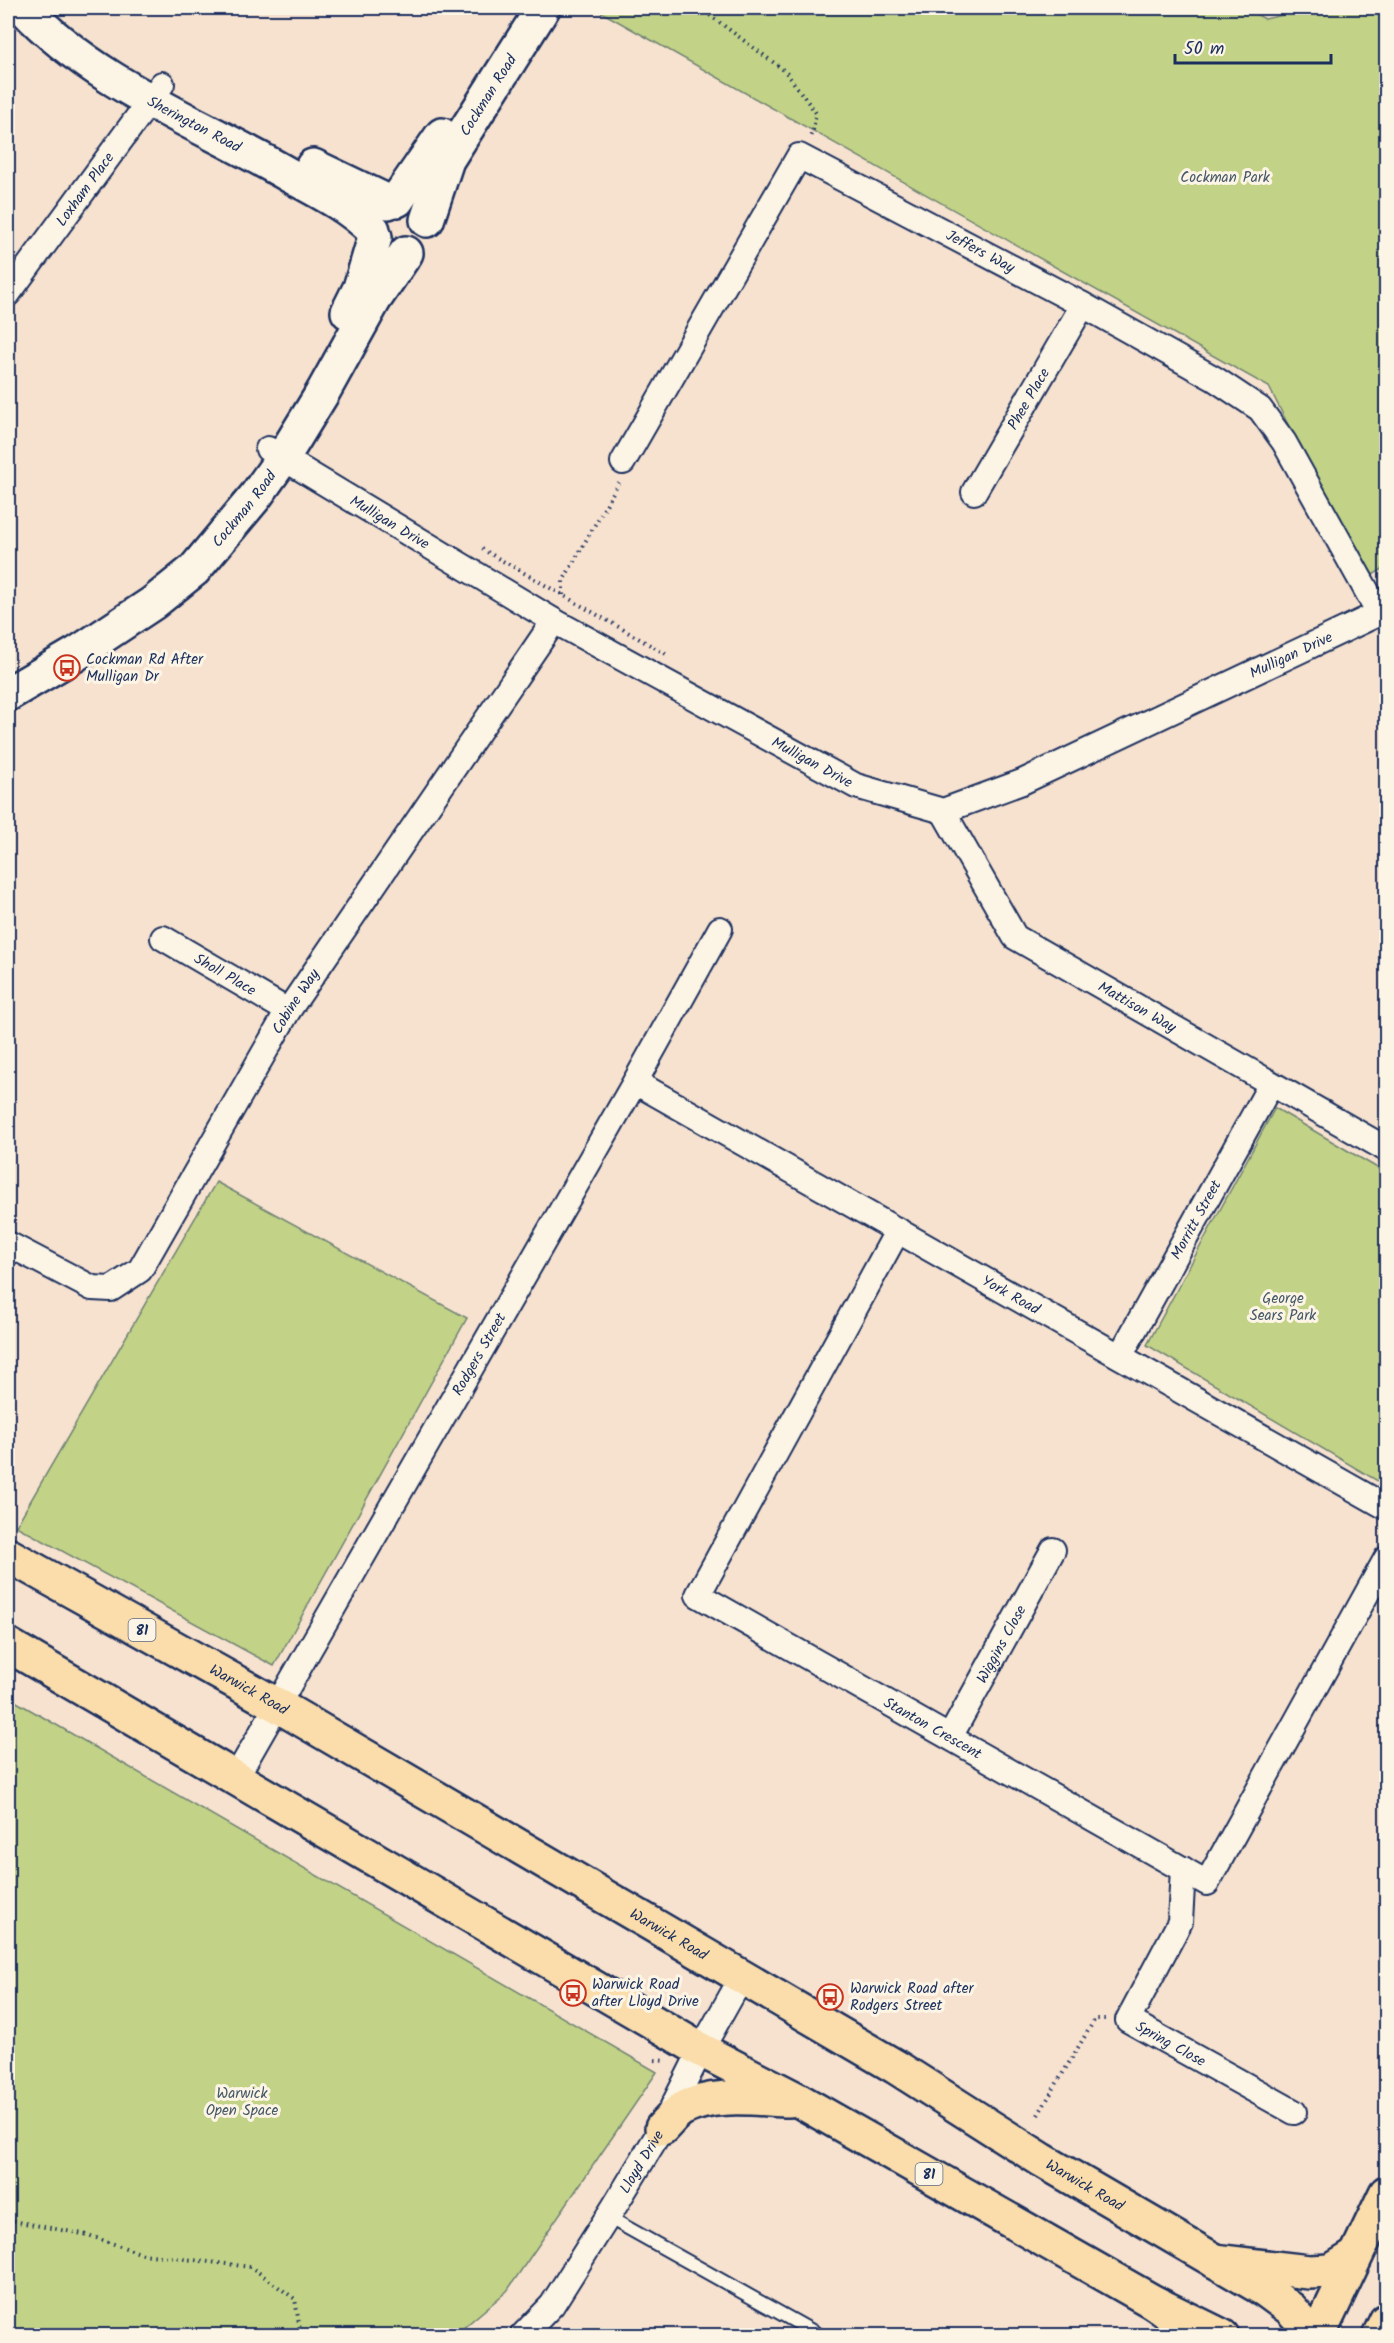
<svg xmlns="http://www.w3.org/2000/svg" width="1394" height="2343" font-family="Kalam,sans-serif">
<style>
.green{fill:#c2d387;stroke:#6e8172;stroke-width:1.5}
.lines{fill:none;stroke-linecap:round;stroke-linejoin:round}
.lane-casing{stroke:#1b2f5e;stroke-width:16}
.street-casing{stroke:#1b2f5e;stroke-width:28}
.secondary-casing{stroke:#1b2f5e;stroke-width:38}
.primary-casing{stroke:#1b2f5e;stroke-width:38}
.highway-casing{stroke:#1b2f5e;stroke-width:38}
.path{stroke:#1b2f5e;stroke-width:4;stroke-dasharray:1.5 4.5;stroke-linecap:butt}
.lane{stroke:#fcf5e5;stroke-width:12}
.street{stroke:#fcf5e5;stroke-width:24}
.secondary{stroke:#fcf5e5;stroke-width:33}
.primary{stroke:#faddab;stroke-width:33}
.highway{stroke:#faddab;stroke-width:33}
.labels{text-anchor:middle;stroke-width:6;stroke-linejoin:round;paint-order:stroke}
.shield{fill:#fcf5e5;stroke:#5e6a86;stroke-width:1.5}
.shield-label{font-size:14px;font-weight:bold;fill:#1b2f5e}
.street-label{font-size:15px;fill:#1b2f5e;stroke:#fcf5e5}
.park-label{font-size:15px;fill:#455868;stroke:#fcf5e5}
.poi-label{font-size:15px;fill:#1b2f5e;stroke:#fcf5e5;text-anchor:start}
</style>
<rect width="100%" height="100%" fill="#f7e2cf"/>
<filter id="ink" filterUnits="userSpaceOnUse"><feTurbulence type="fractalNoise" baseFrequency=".0167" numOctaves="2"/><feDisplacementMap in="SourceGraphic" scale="12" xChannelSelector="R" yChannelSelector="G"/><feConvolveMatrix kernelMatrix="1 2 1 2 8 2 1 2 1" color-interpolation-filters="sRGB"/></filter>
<g filter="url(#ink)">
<g class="green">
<polygon points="594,8 1244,8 1265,19 1313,8 1386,8 1386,567 1366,579 1269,387"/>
<polygon points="1275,1108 1386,1173 1386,1486 1147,1345"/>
<polygon points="216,1182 467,1318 274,1666 16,1526"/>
<polygon points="8,1697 657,2072 507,2291 455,2335 8,2335"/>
</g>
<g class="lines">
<g class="lane-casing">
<polyline id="lane" points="608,2217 821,2336"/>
</g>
<g class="street-casing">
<g id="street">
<path id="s1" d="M8,294L162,84"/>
<path id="s2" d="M268,449L554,621L856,786L943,811L1022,782L1386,610"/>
<path id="s3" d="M623,462L799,156L1083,305L1215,379L1260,409L1284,442L1379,613"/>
<path id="s4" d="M974,492L1083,305"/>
<path id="s5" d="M943,811L1015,937L1386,1149"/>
<path id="s6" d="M163,938L288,1011"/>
<path id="s7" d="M635,1082L1386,1507"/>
<path id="s8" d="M898,1230L698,1595L1207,1883L1386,1559"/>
<path id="s9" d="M8,1244L92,1288L111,1289L140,1270L288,1011L554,621"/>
<path id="s10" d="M1120,1356L1271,1084"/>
<path id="s11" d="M950,1737L1053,1550"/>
<path id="s12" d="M235,1779L635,1082L720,929"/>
<path id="s13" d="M1183,1869L1180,1922L1128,2020L1294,2112"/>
<path id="s14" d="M522,2336L552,2305L614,2207L662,2128L701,2050L742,1977"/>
</g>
</g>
<g class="secondary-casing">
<g id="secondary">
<path id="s15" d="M24,8C95,84 200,123 289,175C318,191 349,206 373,230"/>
<polyline points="313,166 388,202"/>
<polyline points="397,200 442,135"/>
<path id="s16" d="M427,220L447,160L543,8"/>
<polyline points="348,312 360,288 375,237"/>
<path id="s17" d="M8,694L76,654L153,603L194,570L255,497L282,459L323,392L374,300L406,253"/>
</g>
</g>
<g class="primary-casing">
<g id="primary">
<path id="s18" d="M8,1555L277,1705L896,2067L1042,2160L1265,2290L1291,2309L1315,2336"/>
<polyline points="8,1645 701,2050 800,2101 1155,2303 1222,2336"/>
<path d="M662,2128C668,2122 675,2113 682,2109C714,2092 755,2099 789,2100"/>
</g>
</g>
<g class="highway-casing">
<g id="highway">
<polyline points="1215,2261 1309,2272 1331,2271 1355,2256"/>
<polyline points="1155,2303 1201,2336"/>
<polyline points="1318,2336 1386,2193"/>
<polyline points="1379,2336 1386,2321"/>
</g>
</g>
<g class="path">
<polyline points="700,8 785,71 816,113 813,130 809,139"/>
<polyline points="482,549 666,654"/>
<polyline points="563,595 563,581 619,482"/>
<polyline points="655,2060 666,2061"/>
<polyline points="1038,2115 1095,2019 1106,2019"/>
<polyline points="8,2220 88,2235 143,2254 251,2267 295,2299 301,2336"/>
</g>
<use href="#lane" class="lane"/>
<use href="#street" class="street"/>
<use href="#secondary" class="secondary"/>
<use href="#primary" class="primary"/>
<use href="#highway" class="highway"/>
</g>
</g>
<defs>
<g id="bus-ring" transform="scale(1.35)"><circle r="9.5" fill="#fcf5e5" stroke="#c8321e" stroke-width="1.5"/><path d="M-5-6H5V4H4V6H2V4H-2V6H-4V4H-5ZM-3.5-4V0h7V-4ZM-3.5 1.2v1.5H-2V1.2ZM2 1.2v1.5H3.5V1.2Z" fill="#c8321e"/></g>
</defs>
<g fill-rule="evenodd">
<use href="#bus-ring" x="67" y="668"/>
<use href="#bus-ring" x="573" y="1993"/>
<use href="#bus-ring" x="830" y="1997"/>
</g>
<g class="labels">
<g class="shield">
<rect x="128.5" y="1619" width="27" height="22" rx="4.5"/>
<rect x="915.5" y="2163" width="27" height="22" rx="4.5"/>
</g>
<g class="shield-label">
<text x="142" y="1635">81</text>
<text x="929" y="2179">81</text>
</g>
<g class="street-label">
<text dy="5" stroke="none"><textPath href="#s16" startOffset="140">Cockman Road</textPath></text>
<text dy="5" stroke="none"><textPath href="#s15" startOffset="207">Sherington Road</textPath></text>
<text dy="5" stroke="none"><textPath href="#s1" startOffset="130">Loxham Place</textPath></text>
<text dy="5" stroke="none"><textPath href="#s3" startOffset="558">Jeffers Way</textPath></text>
<text dy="5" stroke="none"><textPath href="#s4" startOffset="108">Phee Place</textPath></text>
<text dy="5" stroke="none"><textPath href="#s17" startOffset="303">Cockman Road</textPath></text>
<text dy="5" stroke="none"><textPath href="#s2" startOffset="142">Mulligan Drive</textPath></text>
<text dy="5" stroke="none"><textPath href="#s2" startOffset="1150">Mulligan Drive</textPath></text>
<text dy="5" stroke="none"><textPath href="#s2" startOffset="628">Mulligan Drive</textPath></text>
<text dy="5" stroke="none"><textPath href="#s6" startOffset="72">Sholl Place</textPath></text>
<text dy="5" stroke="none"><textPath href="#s9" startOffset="459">Cobine Way</textPath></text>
<text dy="5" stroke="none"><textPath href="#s5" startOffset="286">Mattison Way</textPath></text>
<text dy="5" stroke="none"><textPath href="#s10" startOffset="156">Morritt Street</textPath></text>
<text dy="5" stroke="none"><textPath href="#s7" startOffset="432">York Road</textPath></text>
<text dy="5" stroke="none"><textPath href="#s12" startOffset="490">Rodgers Street</textPath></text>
<text dy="5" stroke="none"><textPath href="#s11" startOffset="106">Wiggins Close</textPath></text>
<text dy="5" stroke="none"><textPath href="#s18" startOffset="276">Warwick Road</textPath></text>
<text dy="5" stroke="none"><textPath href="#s8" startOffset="686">Stanton Crescent</textPath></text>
<text dy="5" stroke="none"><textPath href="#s18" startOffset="762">Warwick Road</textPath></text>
<text dy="5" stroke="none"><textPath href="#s13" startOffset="213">Spring Close</textPath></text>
<text dy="5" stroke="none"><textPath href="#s14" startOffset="212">Lloyd Drive</textPath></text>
<text dy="5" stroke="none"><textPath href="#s18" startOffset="1248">Warwick Road</textPath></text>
</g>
<g class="park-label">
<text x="1225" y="182">Cockman Park</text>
<text x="1283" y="1303">George<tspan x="1283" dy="17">Sears Park</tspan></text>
<text x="242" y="2098">Warwick<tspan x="242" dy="17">Open Space</tspan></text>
</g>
<g class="poi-label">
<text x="86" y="664">Cockman Rd After<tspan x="86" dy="17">Mulligan Dr</tspan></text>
<text x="592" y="1989">Warwick Road<tspan x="592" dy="17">after Lloyd Drive</tspan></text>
<text x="850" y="1993">Warwick Road after<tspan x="850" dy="17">Rodgers Street</tspan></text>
</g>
</g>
<rect width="1394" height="2343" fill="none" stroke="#fcf5e5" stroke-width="30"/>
<rect x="15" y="15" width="1364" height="2313" fill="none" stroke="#1b2f5e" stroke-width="2" filter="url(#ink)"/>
<path d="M1175 54v9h156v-9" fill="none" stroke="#1b2f5e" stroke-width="3"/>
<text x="1184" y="54" font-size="18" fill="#1b2f5e" stroke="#fcf5e5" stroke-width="4.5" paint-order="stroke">50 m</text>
</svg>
